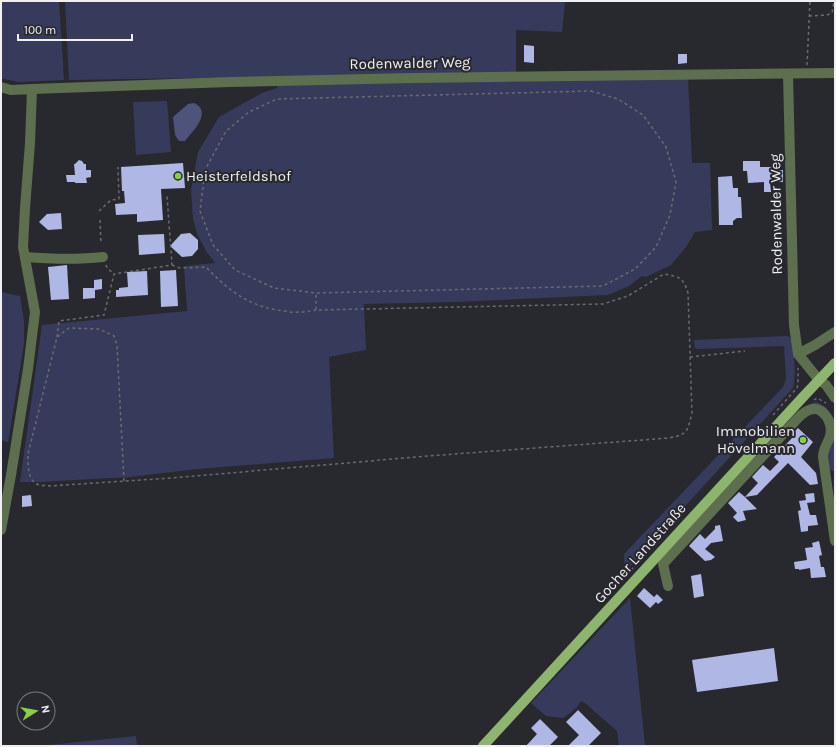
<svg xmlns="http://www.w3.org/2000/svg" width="836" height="747" font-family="Karla,sans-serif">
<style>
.green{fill:#363b5b}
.water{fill:#4d537a}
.building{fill:#afb7e4}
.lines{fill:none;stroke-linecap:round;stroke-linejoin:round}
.path{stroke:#6a6b70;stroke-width:1.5;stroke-dasharray:3 3;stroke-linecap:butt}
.minor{stroke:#5c6f4e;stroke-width:10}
.major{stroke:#8db56e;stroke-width:10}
.poi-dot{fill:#8ace48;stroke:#28292e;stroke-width:1.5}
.labels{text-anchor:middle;stroke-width:4;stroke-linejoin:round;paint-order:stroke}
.street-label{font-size:15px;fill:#f0f0f4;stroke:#28292e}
.poi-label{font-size:15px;fill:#f0f0f4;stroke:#28292e;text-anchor:start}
</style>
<rect width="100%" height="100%" fill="#28292e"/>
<g class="green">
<polygon points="1,1 59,1 64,80 18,82 1,78"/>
<polygon points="65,1 565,1 562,32 516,30 516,73 69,80"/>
<polygon points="688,78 692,163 710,163 712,230 695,232 686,247 671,265 646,277 642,276 629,286 608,295 456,302 364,304 366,350 329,357 334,458 197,469 130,477 39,482 20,482 42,325 187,311 184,266 215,263 206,251 198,236 193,219 191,190 198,152 219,117 262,93 277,88 278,81"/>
<polygon points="167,101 171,152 136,155 133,102"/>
<polygon points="1,292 20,296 24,321 24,344 8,442 1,440"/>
<polygon points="788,336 792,340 794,358 795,374 793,388 625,572 624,554 783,387 786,379 784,346 697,349 695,348 694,340"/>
<polygon points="814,402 817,402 826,407 835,419 835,472 829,469 825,461 834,430 811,406 811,404"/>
<polygon points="630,598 645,746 619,746 617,731 585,703 581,701 577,707 569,714 563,718 546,716 531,703"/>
<polygon points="136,736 137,746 40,746"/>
</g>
<path class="water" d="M194,103C213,112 193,131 185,141H179L175,135L173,117L188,104Z"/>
<g class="building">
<polygon points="524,45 534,46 534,63 524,62"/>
<polygon points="678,54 687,54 687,63 678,64"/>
<polygon points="79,160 82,161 84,164 86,164 86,170 91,170 91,177 86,178 87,183 75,183 75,182 67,182 66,175 75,175 74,164 75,164"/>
<polygon points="743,161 760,161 760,167 773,167 773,171 783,170 783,182 770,182 771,192 764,192 764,182 748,183 747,171 743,171"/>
<polygon points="183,163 185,188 161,189 163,220 137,222 137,214 116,215 115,204 125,203 124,191 122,191 121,167"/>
<polygon points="732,176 733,188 738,188 738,197 741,197 742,218 737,218 733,221 733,225 719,225 718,177"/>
<polygon points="61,213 62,229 48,230 39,222 47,214"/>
<polygon points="190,233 198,240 198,249 192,256 182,257 170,246 181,234"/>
<polygon points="164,234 165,253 139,255 138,235"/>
<polygon points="67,265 69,299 51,300 48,267"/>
<polygon points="176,270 178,306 161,307 160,271"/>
<polygon points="147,271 148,295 116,297 116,290 119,290 119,288 128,287 127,272"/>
<polygon points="102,279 102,289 95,290 95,298 83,299 83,288 94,288 94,280"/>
<polygon points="798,428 813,442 801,457 816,473 818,484 810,485 788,463 757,495 745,497 757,509 743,511 746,520 738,522 733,517 737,513 728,503 739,492 745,497 758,483 752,477 763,465 770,471 779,462 774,457 793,437 791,435"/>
<polygon points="814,493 815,502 807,503 810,515 816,515 818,525 808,526 808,531 801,532 798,511 801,510 799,501 806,500 805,494"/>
<polygon points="31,495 32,506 22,507 22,496"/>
<polygon points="720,525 723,541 711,543 705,549 715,557 711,560 705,561 689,546 700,534 705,539 715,529 715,526"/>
<polygon points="819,541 822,555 819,556 821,567 824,567 826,577 811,578 810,568 799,570 799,569 795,569 794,562 807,560 805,548 813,547 812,543"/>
<polygon points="701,574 704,596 694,598 691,576"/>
<polygon points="644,588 654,597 657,594 663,600 658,604 656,602 650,608 637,596"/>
<polygon points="774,648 778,681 697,692 692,660"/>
<polygon points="578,710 601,733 588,746 568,746 579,735 566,722"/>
<polygon points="540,719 558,737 549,746 526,746 537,734 531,728"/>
</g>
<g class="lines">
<g class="path">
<polyline points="809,16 827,15 832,13 834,1"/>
<polyline points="807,65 810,1"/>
<polygon points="591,91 618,99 643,115 666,147 676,182 670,215 656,247 635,269 603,286 316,293 274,288 235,270 213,245 200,211 205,170 226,131 249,112 277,99"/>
<polyline points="99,211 111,200 119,199 118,167"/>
<polyline points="100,220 101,244"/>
<polyline points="106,265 107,268 114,274"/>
<path d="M172,265L180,268L206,267C229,291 251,308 285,311C290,312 294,313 298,312C304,312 310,311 316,310"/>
<polyline points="57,337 59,321 104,315 114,274 172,265 167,196"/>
<polyline points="690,357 745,351"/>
<polyline points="814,400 817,398 826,403"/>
<polyline points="773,415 797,388 798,384 798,368"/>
<path d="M124,481L117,345L114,336L99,329L69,328L57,337L28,454C28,464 27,483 40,485C43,486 47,485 50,486L171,478L428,456L669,438C689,434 687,431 692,413L688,293C683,277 680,277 664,274L628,296L603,304L316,310V293"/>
<polyline points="603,601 641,559"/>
</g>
<g class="minor">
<polyline points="788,74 794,325 798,354"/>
<polyline points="1,87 11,90 32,89 30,143 25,208 23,247 35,312 28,369 11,475 1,530"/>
<polyline points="32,89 229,82 413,78 835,73"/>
<path d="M25,257C51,259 76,260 103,257"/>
<polyline points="835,332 815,345 798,354 819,380 826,385 835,398"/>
<path d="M668,586L663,564L797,419C803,413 812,405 821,411C830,418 833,429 829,439C826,446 823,450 823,457L835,541"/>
</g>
<polyline class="major" points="483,746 803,397 835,363"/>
</g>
<g class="poi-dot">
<circle cx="178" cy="176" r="4"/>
<circle cx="803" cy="440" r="4"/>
</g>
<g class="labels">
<g class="street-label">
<text transform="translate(410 63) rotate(-1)" y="5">Rodenwalder Weg</text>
<text transform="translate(776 214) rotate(-91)" y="5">Rodenwalder Weg</text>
<text transform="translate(640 553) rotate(-48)" y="5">Gocher Landstraße</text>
</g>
<g class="poi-label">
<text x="186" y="181">Heisterfeldshof</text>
<text x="795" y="436" text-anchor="end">Immobilien<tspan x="795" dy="17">Hövelmann</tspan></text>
</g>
</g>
<rect width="836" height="747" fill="none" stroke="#f0f0f4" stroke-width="4"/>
<g transform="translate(36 711) rotate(79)"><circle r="19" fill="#28292e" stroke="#78797d"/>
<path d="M0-3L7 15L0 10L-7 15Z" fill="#8ace48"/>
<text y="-6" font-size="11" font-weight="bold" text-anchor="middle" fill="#f0f0f4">N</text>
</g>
<path d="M18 34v6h114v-6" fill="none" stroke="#f0f0f4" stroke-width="2"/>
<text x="24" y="34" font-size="12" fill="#f0f0f4" stroke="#28292e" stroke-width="3" paint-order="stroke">100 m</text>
</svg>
